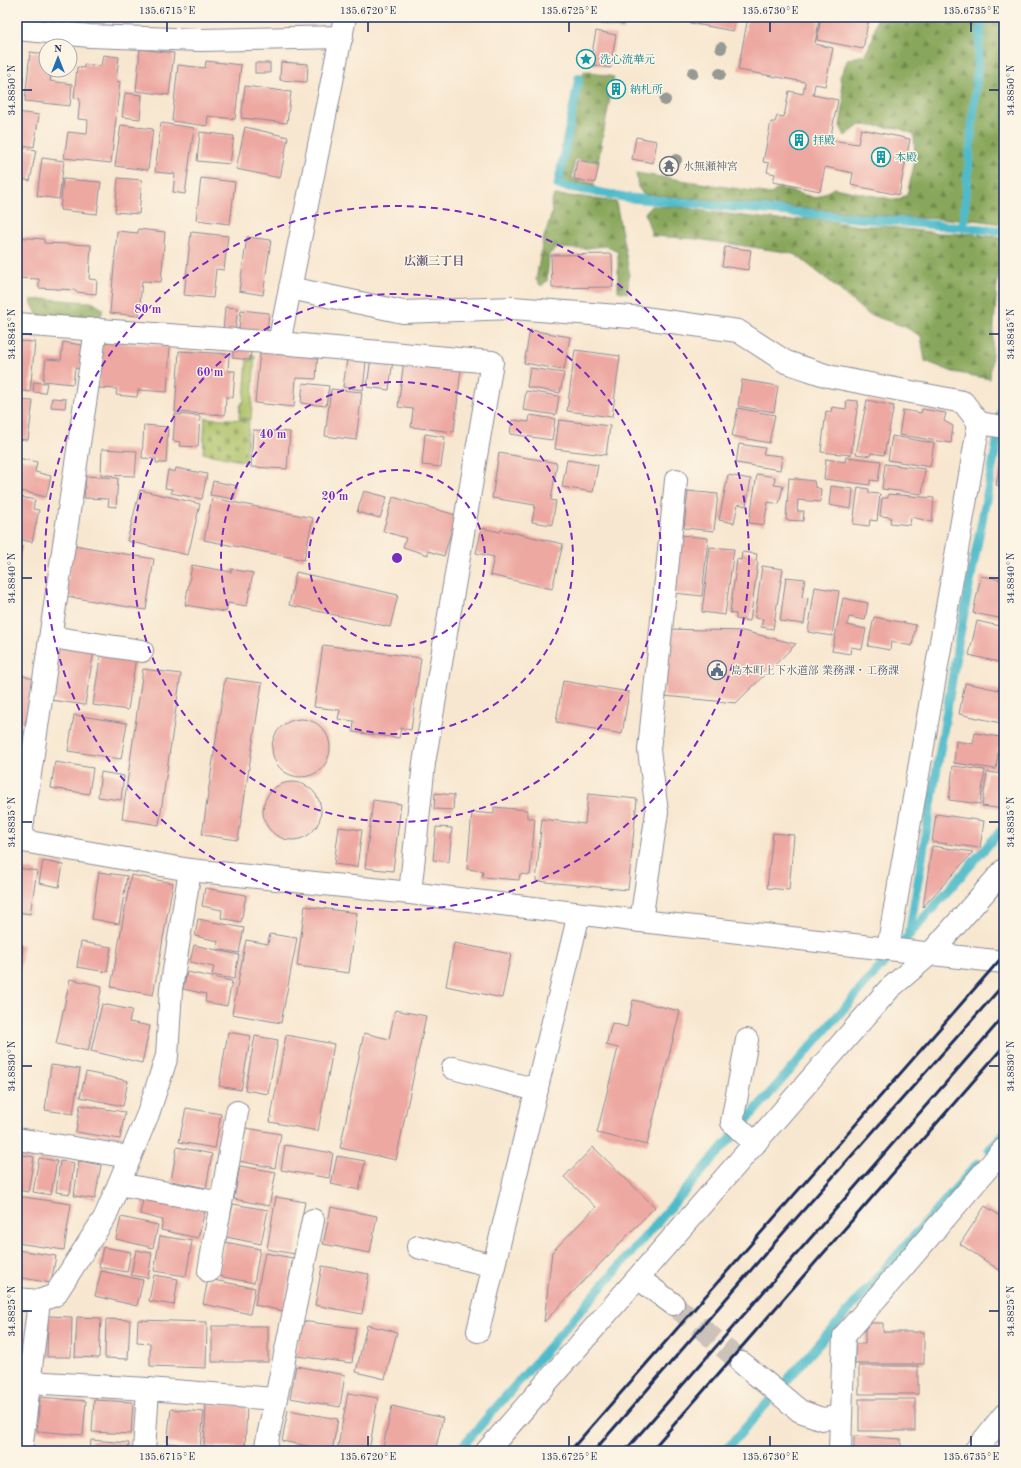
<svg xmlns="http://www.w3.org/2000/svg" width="1021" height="1468" font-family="'Old Standard TT','Noto Serif JP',serif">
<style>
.green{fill:#acc166;stroke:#647862}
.forest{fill:url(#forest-firs);stroke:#526b5c}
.cemetery{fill:url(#cemetery-stones);stroke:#647862}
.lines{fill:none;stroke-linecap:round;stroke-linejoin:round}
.stream{stroke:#4fbbca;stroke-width:9}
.building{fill:#eda8a2}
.minor-tunnel{stroke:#ccc2b9;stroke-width:22;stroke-dasharray:22 11;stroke-linecap:butt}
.minor-casing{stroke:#8a8b97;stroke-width:24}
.trunk-casing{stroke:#8a8b97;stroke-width:24}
.minor{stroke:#fff;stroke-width:22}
.trunk{stroke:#fff;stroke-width:22}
.rail{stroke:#1b2f5e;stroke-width:3}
.tree{fill:#969a92}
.ticks{fill:none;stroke:#1b2f5e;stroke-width:1.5}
.ring{fill:none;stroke:#7b2cbf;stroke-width:2;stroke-dasharray:7 5}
.labels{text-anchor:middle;stroke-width:3;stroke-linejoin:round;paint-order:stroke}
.culture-label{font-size:11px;fill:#0d838f;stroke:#fcf5e5;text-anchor:start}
.worship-label{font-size:11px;fill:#5b616d;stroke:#fcf5e5;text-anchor:start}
.service-label{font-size:11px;fill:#4e5e75;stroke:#fcf5e5;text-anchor:start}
.neighbourhood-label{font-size:12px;font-weight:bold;fill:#645976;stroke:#fcf5e5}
.centre{fill:#7b2cbf;stroke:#fcf5e5;stroke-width:2}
.ring-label{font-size:12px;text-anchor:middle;font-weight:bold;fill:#7b2cbf;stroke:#fcf5e5;stroke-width:3;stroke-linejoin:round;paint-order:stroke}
.neatline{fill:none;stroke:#1b2f5e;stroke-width:1.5}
.ticks-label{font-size:10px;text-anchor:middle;fill:#1b2f5e}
</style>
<defs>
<pattern id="forest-firs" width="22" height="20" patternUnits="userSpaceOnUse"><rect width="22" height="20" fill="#89a75b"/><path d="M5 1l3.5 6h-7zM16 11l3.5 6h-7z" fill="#6f884e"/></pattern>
<pattern id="cemetery-stones" width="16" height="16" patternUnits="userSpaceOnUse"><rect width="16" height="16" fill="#acc166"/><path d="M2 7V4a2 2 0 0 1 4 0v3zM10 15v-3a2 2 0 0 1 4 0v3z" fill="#8b9d57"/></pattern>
</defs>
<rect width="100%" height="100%" fill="#fcf5e5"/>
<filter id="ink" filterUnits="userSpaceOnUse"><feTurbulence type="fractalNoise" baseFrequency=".025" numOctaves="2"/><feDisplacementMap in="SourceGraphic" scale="8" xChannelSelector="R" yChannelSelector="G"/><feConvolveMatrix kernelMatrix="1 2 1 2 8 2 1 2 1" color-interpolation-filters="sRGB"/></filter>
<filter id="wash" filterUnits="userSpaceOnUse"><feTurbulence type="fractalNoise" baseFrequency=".012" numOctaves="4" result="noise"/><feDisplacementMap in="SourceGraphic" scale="16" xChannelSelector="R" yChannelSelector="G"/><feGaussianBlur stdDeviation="0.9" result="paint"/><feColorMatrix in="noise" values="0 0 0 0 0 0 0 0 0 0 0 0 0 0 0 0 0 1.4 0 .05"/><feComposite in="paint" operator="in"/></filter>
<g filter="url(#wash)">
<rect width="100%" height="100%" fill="#f8e7d0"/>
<polygon class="green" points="251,355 255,355 251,419 239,418 240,406 244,400 247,360 251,361"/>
<g class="forest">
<polygon points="600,17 626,17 623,29 599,24"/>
<polygon points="877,17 1004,17 1004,219 1002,224 975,220 913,218 643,194 638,187 636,173 771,194 779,188 816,198 834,188 896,200 907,195 915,161 914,134 898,128 860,125 845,136 840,126 844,103 840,77 848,59 865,55 873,38"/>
<polygon points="584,71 614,77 598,162 575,159 572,179 594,184 595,187 591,188 562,183 561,177 572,137 573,121"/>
<polygon points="554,195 583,197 616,202 629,271 628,293 618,291 618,252 605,246 579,249 557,248 549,254 547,281 541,286 536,280 543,240 552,213 551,204"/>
<polygon points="651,206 680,207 710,212 788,221 812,218 859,226 882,226 937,233 974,234 1003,238 997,285 990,379 953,372 925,361 921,336 905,327 866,313 833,284 796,255 785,252 697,239 652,236 645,213"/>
<polygon points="48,299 92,302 103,309 99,323 39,318 30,300"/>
</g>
<polygon class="cemetery" points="205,418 249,420 246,462 203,453"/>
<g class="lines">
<g class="stream">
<polyline points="579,78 558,185 630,198 1004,231"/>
<polyline points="963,227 982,17"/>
<polyline points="909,935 958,644 996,448 1004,391"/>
<polyline points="902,943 1004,827"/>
<polyline points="989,1150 1004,1133"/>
<polyline points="458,1451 889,957"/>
<polyline points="725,1451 978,1163"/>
</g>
</g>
<g id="blocks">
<g class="building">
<polygon points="691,17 736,17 733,31 690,23"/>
<polygon points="748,17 795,17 819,21 815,44 833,48 825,86 815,84 813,95 838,100 830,140 858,144 861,129 910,139 899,195 851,185 853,173 825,167 820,191 773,182 775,174 767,172 769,163 763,162 771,122 775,122 777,116 784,117 789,91 803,94 805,82 738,70"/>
<polygon points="821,17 869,17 863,49 817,40"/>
<polygon points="596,31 616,35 610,68 590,64"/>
<polygon points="140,49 174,53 169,95 136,91"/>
<polygon points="30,52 46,54 46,70 52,70 50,81 72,84 70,106 25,101"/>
<polygon points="103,55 119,57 116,81 120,82 111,163 64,158 68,132 87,134 88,120 78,119 80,99 74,98 77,67 84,68 84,64 101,66"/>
<polygon points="206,61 241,65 235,119 208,116 207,126 172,121 178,65 205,68"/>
<polygon points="281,62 308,64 307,82 280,80"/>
<rect x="255" y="63" width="15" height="10"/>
<polygon points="17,75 23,76 18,110 17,110"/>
<polygon points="245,86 291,92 287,123 241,118"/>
<polygon points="125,93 142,95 140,119 122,117"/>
<polygon points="17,112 39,115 34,147 17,144"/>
<polygon points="161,123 194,128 185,194 173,192 175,174 155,172"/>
<polygon points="121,125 153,129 148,170 115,166"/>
<polygon points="245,127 288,137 280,178 236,169"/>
<polygon points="200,132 234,136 230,164 197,161"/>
<polygon points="636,137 657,141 653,163 632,159"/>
<polygon points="17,147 36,150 30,181 17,178"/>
<polygon points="42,158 64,161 59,199 37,196"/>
<polygon points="577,160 599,164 595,183 574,179"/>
<polygon points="118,178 142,180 139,214 115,212"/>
<polygon points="201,178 235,182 230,224 196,220"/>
<polygon points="63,179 101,182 97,214 60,210"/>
<polygon points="138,229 165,232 161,282 142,281 139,316 110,313 117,231 138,233"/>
<polygon points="191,232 228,236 224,270 216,269 213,298 184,295"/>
<polygon points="17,237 44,239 44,243 91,245 89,279 97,280 96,294 76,292 76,290 39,288 39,279 17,278"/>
<polygon points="247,237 271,240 263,295 239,291"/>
<polygon points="725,247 751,250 748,270 722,266"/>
<polygon points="612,254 613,287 552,288 551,255"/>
<polygon points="225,307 238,308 235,332 223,331"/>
<polygon points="241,310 269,313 267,332 239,329"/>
<polygon points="530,330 570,337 564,370 524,363"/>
<polygon points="17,341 35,342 30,392 17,390"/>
<polygon points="63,342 82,345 80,369 75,368 73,384 43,381 46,359 61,360"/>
<polygon points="102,342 170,346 167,392 138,390 137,397 116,395 117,389 99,388"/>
<polygon points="233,349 251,350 250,360 233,358"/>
<polygon points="575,350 620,356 612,417 567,411"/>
<polygon points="179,351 229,354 228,371 235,371 233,398 226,397 225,415 175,412"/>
<polygon points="260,352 318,352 316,379 296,378 294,407 255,403"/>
<polygon points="371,357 393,360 389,390 367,387"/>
<polygon points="347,360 366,362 363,390 343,387"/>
<polygon points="404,360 461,368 454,432 411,427 413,409 398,407"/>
<polygon points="530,368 564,373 560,393 527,387"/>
<polygon points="742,380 778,386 774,412 738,406"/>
<polygon points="34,382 47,383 45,393 33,392"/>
<polygon points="303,383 329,386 326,406 301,403"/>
<polygon points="331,389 362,392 356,440 325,436"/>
<polygon points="526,391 559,396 556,415 523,410"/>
<polygon points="52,398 66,399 65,408 51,407"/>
<polygon points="17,400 33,401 28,440 17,439"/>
<polygon points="847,400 858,401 851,455 821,452 826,411 831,412 832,407 846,409"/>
<polygon points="867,400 894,406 884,455 871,453 870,456 856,454"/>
<polygon points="738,408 775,415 769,443 732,436"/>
<polygon points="922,409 946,413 944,421 953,426 951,443 899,435 903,410 921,413"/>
<polygon points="175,414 200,416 198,447 179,446 180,442 173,441"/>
<polygon points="530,415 555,419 552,440 510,434 512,420 529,422"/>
<polygon points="559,420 610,426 606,455 555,449"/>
<polygon points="144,425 168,427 166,463 156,463 156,459 142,458"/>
<polygon points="253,430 290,432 287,469 251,467"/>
<polygon points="425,434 445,437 441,467 422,465"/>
<polygon points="892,436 934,443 930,467 888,460"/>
<polygon points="739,444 765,448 763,454 782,456 780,470 736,463"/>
<polygon points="102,449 137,451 135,476 101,475"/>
<polygon points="499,453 557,463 551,500 556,501 552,525 532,522 535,505 492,498"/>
<polygon points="1002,453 1004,453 1004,487 996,485"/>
<polygon points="846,457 881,461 878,481 870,480 870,485 824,479 826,459 845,462"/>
<polygon points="17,458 37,462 35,472 51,476 46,497 17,490"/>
<polygon points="567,460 598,465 593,492 562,487"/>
<polygon points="885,464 925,469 922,494 882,489"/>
<polygon points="176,468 207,474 202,499 171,493 172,489 165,488 168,470 175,472"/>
<polygon points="757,474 775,477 774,485 783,486 779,504 768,502 764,525 749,523"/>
<polygon points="728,475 751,479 746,506 738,504 734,523 719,520"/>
<polygon points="86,476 118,478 116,507 108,506 109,499 84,498"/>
<polygon points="789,478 814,481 815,487 821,489 820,502 798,500 797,511 804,511 803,521 786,520"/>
<polygon points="213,481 237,486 234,499 210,495"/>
<polygon points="831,486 853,489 851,509 829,505"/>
<polygon points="858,487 869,489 869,493 880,494 877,521 870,520 869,526 853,524"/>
<polygon points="140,490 200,504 188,555 127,541"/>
<polygon points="364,491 387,497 380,518 357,512"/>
<polygon points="688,491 718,494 714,531 684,528"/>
<polygon points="888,494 934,498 932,522 911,517 910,525 890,523 891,517 880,516 882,498 888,498"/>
<polygon points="17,496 35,500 33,509 39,510 32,542 17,539"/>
<polygon points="393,497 456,515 444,556 428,551 428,555 403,547 406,538 383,531"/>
<polygon points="212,498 313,518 304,560 204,540"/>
<polygon points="482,528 500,532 501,530 563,544 552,589 490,575 494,557 476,553"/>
<polygon points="680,535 708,538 702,596 674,593"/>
<polygon points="17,545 22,546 18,569 17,569"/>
<polygon points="74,545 154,559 146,610 65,596"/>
<polygon points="710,547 734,549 725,615 702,612"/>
<polygon points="742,552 757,554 756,561 758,562 750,621 736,619 736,614 730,613 737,559 741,560"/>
<polygon points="192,565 231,572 231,569 253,573 247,606 228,603 226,612 185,605"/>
<polygon points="762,566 783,569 773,629 761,627 763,619 755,618"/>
<polygon points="296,572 398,595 390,627 289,605"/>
<polygon points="981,576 1004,580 1004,619 973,613"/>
<polygon points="786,577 805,579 802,597 808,598 804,624 780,621"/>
<polygon points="815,587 839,591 832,636 808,632"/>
<polygon points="843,598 868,603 865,620 849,617 847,625 866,629 862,649 851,647 850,654 832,651"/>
<polygon points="874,617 916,625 912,646 891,642 890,650 868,646"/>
<polygon points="977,621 1004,627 1003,663 969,655"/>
<polygon points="668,629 743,631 796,644 736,703 664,696"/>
<polygon points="59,645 94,650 85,705 51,700"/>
<polygon points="323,645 421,658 411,730 401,728 399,738 353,732 354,721 338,719 340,710 314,707"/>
<polygon points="101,651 136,657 128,710 93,705"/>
<polygon points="143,669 181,674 159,825 122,819"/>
<polygon points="17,674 37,680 25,724 17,722"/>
<polygon points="225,678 262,683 238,840 202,835"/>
<polygon points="563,681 629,692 622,734 556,722"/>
<polygon points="965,683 1004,691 1004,709 1001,723 959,714"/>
<polygon points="74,715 127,723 121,759 68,751"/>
<circle cx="301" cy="748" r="29"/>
<polygon points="975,733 1000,737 996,769 954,763 956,741 973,744"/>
<polygon points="1003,742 1004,743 1004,772 999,771"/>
<polygon points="55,762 93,768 89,794 51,788"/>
<polygon points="953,766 985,770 980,804 949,800"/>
<polygon points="101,772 124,776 121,800 98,797"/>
<polygon points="987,772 1004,774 1004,809 982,806"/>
<circle cx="292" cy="811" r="29"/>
<polygon points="435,793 454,795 453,810 434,809"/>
<polygon points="588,794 637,799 628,890 536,881 542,819 585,824"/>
<polygon points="373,800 401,804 393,871 365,868"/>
<polygon points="494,807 527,810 527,818 535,818 530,875 520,874 519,880 482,877 483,871 467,869 472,812 494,814"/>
<polygon points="936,814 984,821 980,848 932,842"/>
<polygon points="339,827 362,830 357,867 334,864"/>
<polygon points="436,827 452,828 449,862 433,860"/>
<polygon points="773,833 794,835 789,890 767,888"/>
<polygon points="932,846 973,852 923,907"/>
<polygon points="43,861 63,865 59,887 39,883"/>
<polygon points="17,868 37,871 30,914 17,912"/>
<polygon points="99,872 127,876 119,924 92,919"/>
<polygon points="131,875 173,883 153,995 111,987"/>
<polygon points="205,888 246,895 241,922 221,918 222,910 202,906"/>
<polygon points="305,906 357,913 349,973 297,966"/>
<polygon points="198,919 244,928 239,953 217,949 218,941 195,936"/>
<polygon points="270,934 297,938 281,1023 232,1014 246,940 268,944"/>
<polygon points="81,942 111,947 107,972 77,967"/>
<polygon points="454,943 511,954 502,998 446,986"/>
<polygon points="17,944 23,945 19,978 17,977"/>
<polygon points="194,945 239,955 234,979 212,975 214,967 190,962"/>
<polygon points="187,972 232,981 227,1006 205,1002 206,994 183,989"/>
<polygon points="70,979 102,986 88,1051 56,1044"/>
<polygon points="633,1000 680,1011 647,1145 597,1133 618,1048 606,1045 612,1023 627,1027"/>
<polygon points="102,1004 132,1010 129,1022 150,1026 142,1063 91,1051"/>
<polygon points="395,1010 426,1016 396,1160 340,1148 364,1033 389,1039"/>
<polygon points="228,1032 251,1036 241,1090 219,1086"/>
<polygon points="286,1035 334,1044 318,1131 270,1122"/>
<polygon points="255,1036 278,1040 268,1094 245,1090"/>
<polygon points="51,1065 80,1069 73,1114 45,1110"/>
<polygon points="86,1072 128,1081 123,1106 80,1097"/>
<polygon points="80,1105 125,1112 120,1139 76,1132"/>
<polygon points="186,1108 221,1114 215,1148 179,1142"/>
<polygon points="246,1128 281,1134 275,1168 239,1161"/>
<polygon points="285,1145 333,1153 329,1178 281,1170"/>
<polygon points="177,1147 212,1154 206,1188 171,1181"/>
<polygon points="593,1147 655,1207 544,1322 552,1252 596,1207 564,1177"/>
<polygon points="17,1154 34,1157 28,1192 17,1190"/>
<polygon points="337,1156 365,1161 359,1190 331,1184"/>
<polygon points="39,1158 57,1161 51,1195 33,1192"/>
<polygon points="60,1161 74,1163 70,1194 56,1192"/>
<polygon points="79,1161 101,1165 95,1199 74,1196"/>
<polygon points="240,1166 276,1172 269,1206 234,1199"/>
<polygon points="17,1196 71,1204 64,1250 17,1243"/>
<polygon points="144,1196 205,1211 198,1238 161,1230 163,1220 140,1214"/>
<polygon points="276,1197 305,1202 295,1254 267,1249"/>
<polygon points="233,1204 268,1210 261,1244 226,1237"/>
<polygon points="985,1206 1004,1218 1004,1273 960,1244"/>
<polygon points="331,1207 377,1216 370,1253 323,1244"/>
<polygon points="121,1217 158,1225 153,1248 116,1239"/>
<polygon points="160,1236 192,1241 186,1276 154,1271"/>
<polygon points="225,1242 260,1249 254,1283 218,1276"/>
<polygon points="103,1247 131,1252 127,1272 99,1267"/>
<polygon points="18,1250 56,1256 51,1283 17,1277"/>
<polygon points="136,1250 152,1253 148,1278 131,1275"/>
<polygon points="265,1253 293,1258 283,1311 255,1305"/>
<polygon points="322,1266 369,1274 362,1314 315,1305"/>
<polygon points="101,1271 143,1280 137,1306 95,1296"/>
<polygon points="154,1275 178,1279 174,1305 149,1301"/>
<polygon points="208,1279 255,1288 250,1314 203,1304"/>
<polygon points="48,1316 72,1317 71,1357 47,1357"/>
<polygon points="77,1317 101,1318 99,1358 75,1357"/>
<polygon points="17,1318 20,1318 18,1340 17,1339"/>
<polygon points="106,1319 130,1320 128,1359 105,1358"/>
<polygon points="138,1320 207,1322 206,1368 150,1366 150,1343 137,1342"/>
<polygon points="301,1321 356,1328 352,1363 296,1356"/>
<polygon points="865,1323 883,1323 883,1332 924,1332 924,1364 855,1364 855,1344 865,1344"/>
<polygon points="367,1325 397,1332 385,1379 356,1372"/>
<rect x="212" y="1326" width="56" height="36"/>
<polygon points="296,1366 345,1375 340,1407 290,1398"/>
<rect x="859" y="1366" width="59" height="28"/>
<polygon points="348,1393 378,1398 369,1451 337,1451"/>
<polygon points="40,1397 86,1401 83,1435 37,1431"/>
<rect x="859" y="1399" width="56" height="32"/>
<polygon points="94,1400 133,1402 131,1434 92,1432"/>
<polygon points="206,1404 247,1406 245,1448 204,1446"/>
<polygon points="392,1406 443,1418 435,1451 382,1451"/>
<polygon points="171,1409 204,1412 200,1447 167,1443"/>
<polygon points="288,1410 338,1419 332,1451 282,1441"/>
<polygon points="854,1436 901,1439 901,1451 854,1451"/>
<polygon points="91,1440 129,1443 128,1451 90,1451"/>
</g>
</g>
</g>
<g filter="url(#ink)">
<use href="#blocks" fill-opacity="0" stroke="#8a8b97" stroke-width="1"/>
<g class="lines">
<polyline class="minor-tunnel" points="673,1304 742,1363"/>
<g class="minor-casing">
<g id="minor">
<polyline points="17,29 90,36 200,40 342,37"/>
<polyline points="290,288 403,312 513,308 644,318 738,331 786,362 828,376 963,402 979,423 1004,427"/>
<polyline points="17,324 279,343 492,362 424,763 410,893"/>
<polyline points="279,343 345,17"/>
<polyline points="51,637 142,651"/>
<polyline points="17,840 190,870 410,893 641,921 1004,962"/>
<polyline points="20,841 96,329"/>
<polyline points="641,921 657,812 649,750 676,480"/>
<polyline points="888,948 979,423"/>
<polyline points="747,1040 732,1122 755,1144"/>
<polyline points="453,1068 537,1090"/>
<polyline points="17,1139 130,1157"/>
<polyline points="119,1184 221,1203"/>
<polyline points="418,1247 494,1266"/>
<polyline points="209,1271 237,1112"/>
<polyline points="638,1278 673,1304"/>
<polyline points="17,1299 39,1301"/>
<polyline points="478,1331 579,914"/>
<polyline points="742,1363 800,1411 822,1419 841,1416 840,1451"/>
<polyline points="28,1382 148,1389 275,1399"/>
<polyline points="841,1416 844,1336 1004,1149"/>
<polyline points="21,1451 39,1301 55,1295 105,1217 148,1114 167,1056 171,989 190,870"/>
<polyline points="144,1451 148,1389"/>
<polyline points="265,1451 313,1220"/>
<polyline points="487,1451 889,989 931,953 1004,870"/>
</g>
</g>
<g class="trunk-casing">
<polyline id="trunk" points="975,1451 1004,1415"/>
</g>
<use href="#minor" class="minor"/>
<use href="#trunk" class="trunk"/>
<g class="rail">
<polyline points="570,1451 1004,955"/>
<polyline points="594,1451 784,1232 1004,984"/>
<polyline points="625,1451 1004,1016"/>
<polyline points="651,1451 1004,1046"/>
</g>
</g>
<g class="tree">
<circle cx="721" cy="48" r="6"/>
<circle cx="693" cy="73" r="6"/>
<circle cx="720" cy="74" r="6"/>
<circle cx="614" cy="92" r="6"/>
<circle cx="665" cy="100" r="6"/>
<circle cx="676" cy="160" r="6"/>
</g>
</g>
<path class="ticks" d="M167,22V32M368,22V32M569,22V32M770,22V32M971,22V32M22,90H32M989,90H999M22,334H32M989,334H999M22,578H32M989,578H999M22,822H32M989,822H999M22,1066H32M989,1066H999M22,1311H32M989,1311H999M167,1436V1446M368,1436V1446M569,1436V1446M770,1436V1446M971,1436V1446"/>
<g class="ring">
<circle cx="397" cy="558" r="88"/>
<circle cx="397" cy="558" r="176"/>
<circle cx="397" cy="558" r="264"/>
<circle cx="397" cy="558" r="352"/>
</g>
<defs>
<g id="sight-ring" transform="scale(1)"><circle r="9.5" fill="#fcf5e5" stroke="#0f9aa8" stroke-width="1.5"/><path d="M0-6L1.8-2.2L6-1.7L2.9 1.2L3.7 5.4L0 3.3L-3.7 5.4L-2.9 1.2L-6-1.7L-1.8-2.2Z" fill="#0f9aa8"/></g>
<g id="building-ring" transform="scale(1)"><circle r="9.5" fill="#fcf5e5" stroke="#0f9aa8" stroke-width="1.5"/><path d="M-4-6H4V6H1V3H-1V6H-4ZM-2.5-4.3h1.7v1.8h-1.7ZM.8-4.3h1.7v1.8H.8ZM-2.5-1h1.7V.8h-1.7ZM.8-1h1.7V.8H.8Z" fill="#0f9aa8"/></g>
<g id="temple-ring" transform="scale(1)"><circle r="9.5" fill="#fcf5e5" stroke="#6b7280" stroke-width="1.5"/><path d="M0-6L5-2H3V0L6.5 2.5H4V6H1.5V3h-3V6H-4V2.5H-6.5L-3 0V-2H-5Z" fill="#6b7280"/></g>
<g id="civic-ring" transform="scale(1)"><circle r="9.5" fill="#fcf5e5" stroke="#5c6f8a" stroke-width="1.5"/><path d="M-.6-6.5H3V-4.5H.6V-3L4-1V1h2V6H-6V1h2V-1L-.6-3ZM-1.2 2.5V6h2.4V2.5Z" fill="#5c6f8a"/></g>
</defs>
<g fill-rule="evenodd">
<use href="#sight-ring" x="586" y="59"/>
<use href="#building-ring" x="616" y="89"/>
<use href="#building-ring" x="799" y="140"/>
<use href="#building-ring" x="881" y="157"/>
<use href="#temple-ring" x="669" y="166"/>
<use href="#civic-ring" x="717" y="670"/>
</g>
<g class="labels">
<g class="culture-label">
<text x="600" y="63">洗心流華元</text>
<text x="630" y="93">納札所</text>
<text x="813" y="144">拝殿</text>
<text x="895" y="161">本殿</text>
</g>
<g class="worship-label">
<text x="683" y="170">水無瀬神宮</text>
</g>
<g class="service-label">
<text x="731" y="674">島本町上下水道部 業務課・工務課</text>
</g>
<g class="neighbourhood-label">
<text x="434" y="265">広瀬三丁目</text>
</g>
</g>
<circle cx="397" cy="558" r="6" class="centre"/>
<g class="ring-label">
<text x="148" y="313">80 m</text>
<text x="210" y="376">60 m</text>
<text x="273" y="438">40 m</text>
<text x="335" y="500">20 m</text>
</g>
<rect width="1021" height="1468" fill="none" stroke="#fcf5e5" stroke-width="44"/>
<g transform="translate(58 58)"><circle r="19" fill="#fcf5e5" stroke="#a2a6af"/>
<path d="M0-3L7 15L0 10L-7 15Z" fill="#1f6fb2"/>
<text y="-6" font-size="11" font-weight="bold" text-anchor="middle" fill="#1b2f5e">N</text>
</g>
<rect x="22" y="22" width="977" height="1424" class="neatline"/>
<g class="ticks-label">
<text x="167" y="14">135.6715°E</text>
<text x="368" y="14">135.6720°E</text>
<text x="569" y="14">135.6725°E</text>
<text x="770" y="14">135.6730°E</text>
<text x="971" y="14">135.6735°E</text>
<text transform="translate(11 90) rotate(-90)" y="4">34.8850°N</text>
<text transform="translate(1010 90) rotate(-90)" y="4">34.8850°N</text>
<text transform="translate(11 334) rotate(-90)" y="4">34.8845°N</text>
<text transform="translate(1010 334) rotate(-90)" y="4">34.8845°N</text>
<text transform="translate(11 578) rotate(-90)" y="4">34.8840°N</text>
<text transform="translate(1010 578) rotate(-90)" y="4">34.8840°N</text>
<text transform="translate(11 822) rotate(-90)" y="4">34.8835°N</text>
<text transform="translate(1010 822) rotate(-90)" y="4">34.8835°N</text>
<text transform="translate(11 1066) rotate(-90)" y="4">34.8830°N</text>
<text transform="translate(1010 1066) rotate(-90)" y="4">34.8830°N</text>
<text transform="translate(11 1311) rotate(-90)" y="4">34.8825°N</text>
<text transform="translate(1010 1311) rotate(-90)" y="4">34.8825°N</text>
<text x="167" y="1460">135.6715°E</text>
<text x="368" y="1460">135.6720°E</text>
<text x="569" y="1460">135.6725°E</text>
<text x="770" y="1460">135.6730°E</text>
<text x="971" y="1460">135.6735°E</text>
</g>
</svg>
